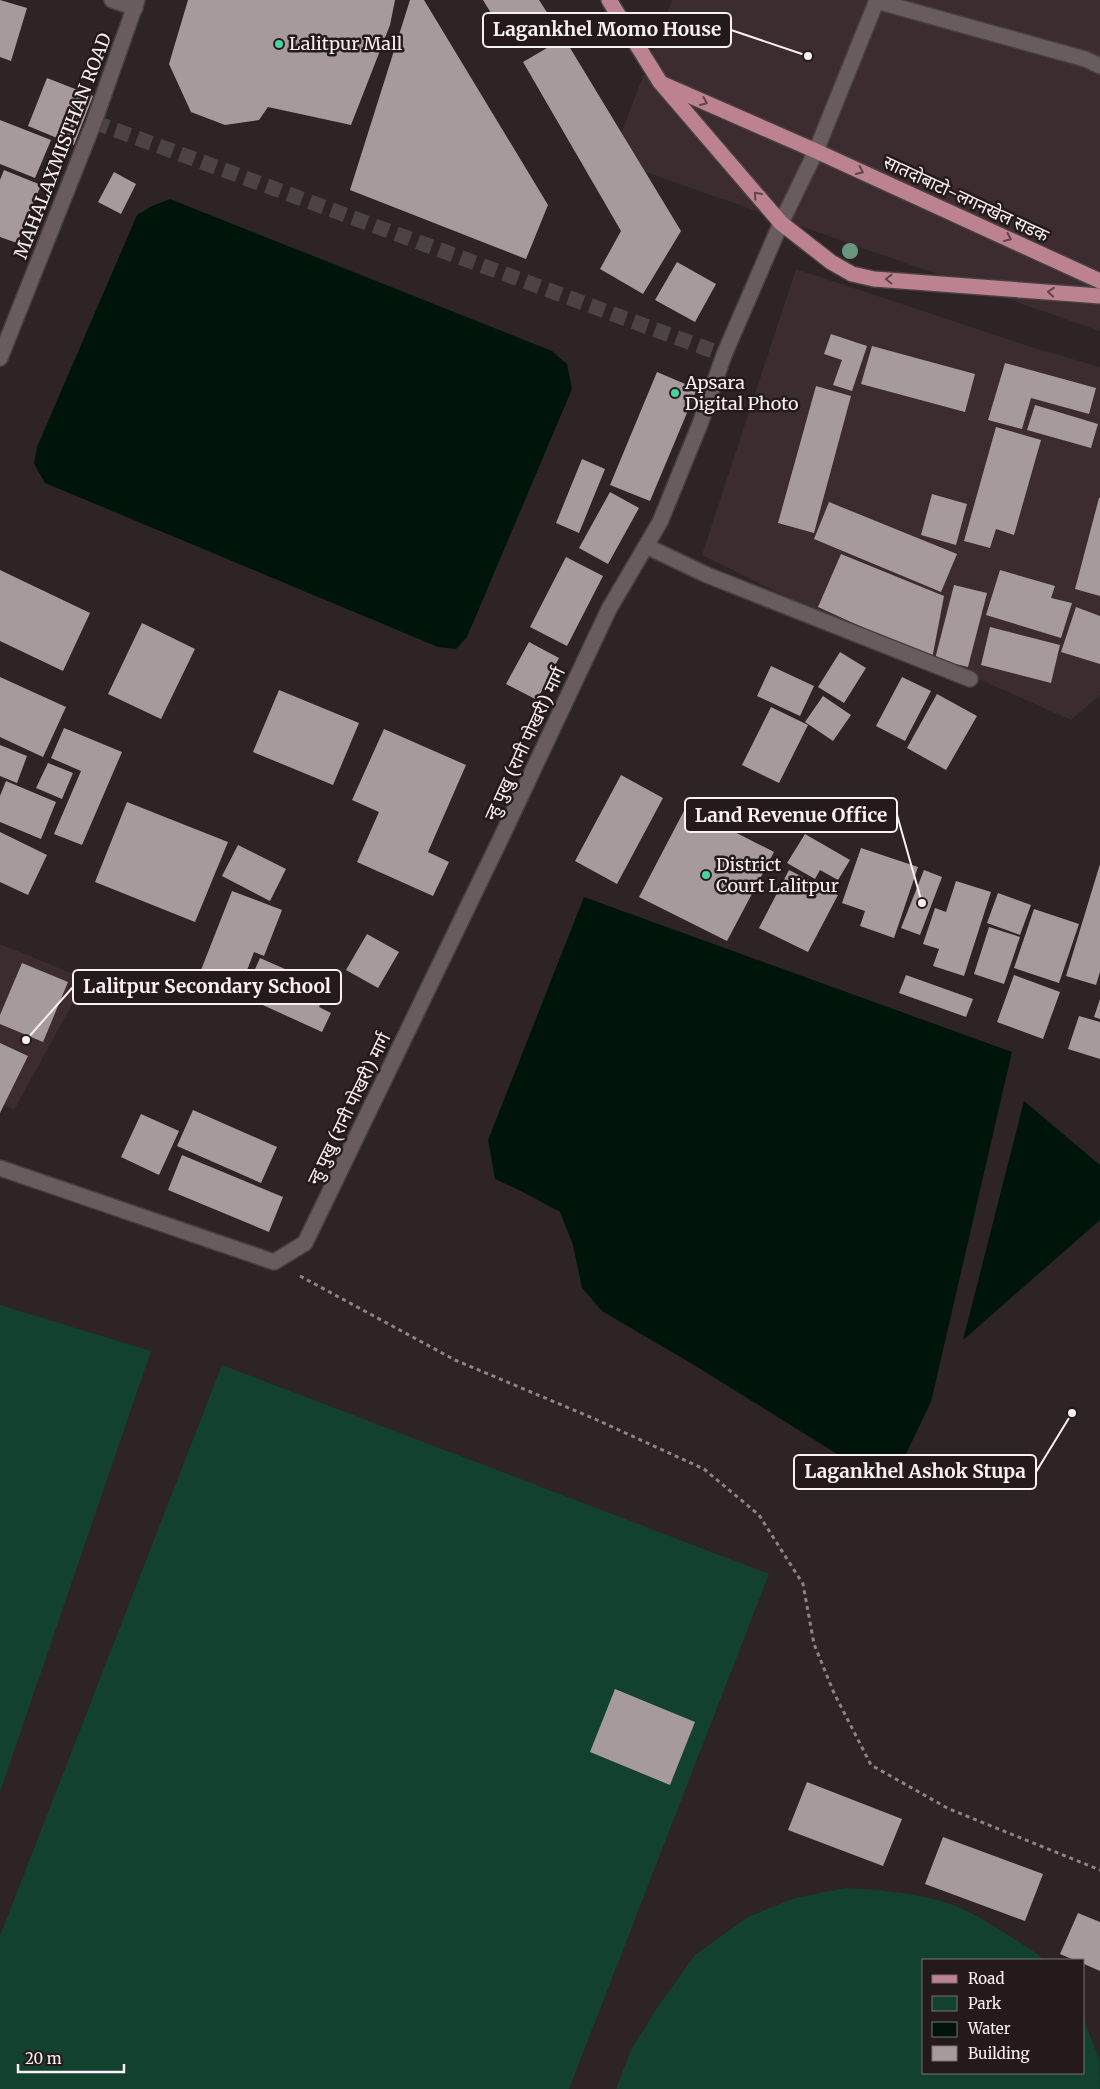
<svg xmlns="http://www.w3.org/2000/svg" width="1100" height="2089" font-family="Merriweather,'Noto Sans Devanagari',serif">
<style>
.built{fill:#3c2b2f}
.green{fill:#12412e}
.water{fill:#00150a}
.building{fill:#a69a9c}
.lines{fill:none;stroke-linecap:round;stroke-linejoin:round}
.street-tunnel{stroke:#4c4345;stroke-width:15;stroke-dasharray:15 8;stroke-linecap:butt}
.lane-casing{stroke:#483f41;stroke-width:18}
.street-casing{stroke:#483f41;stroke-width:18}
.secondary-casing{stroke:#483f41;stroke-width:18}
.primary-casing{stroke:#483f41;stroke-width:18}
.path{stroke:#8c8486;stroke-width:3;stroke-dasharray:4 4;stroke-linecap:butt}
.lane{stroke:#685c5e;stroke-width:15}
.street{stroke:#685c5e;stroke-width:15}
.secondary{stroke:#685c5e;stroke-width:15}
.primary{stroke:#bd8290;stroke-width:15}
.tree{fill:#6a9680}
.oneway{stroke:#61444a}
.poi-dot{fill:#48d49d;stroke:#241a1c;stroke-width:2}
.labels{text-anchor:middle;stroke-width:5;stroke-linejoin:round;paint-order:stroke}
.poi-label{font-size:18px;fill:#f8f1f3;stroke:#241a1c;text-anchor:start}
.street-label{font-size:18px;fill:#f8f1f3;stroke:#241a1c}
.leader{fill:none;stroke:#f8f1f3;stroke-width:2}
.callout-dot{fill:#f8f1f3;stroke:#241a1c;stroke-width:2}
.callout{fill:#241a1c;stroke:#f8f1f3;stroke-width:2}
.callout-label{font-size:19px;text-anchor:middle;font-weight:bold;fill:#f8f1f3}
</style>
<rect width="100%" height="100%" fill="#2e2426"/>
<g class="built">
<polygon points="672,0 1100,0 1100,331 611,160"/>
<polygon points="796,269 1041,350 1100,367 1100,695 1071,720 979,679 924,664 702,555"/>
<polygon points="0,944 86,979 14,1110 0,1102"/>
</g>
<g class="green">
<polygon points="0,1305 151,1351 0,1792"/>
<polygon points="222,1365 769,1574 569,2089 0,2089 0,1936"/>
<path d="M845,1888C878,1890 909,1892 941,1901C973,1910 1011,1937 1039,1955L1043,1960H924V2073H1084V2021L1099,2058L1100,2089H616L632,2048L657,2008L695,1955L748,1917L795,1898Z"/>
</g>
<g class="water">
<polygon points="170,199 552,351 567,364 572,389 467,637 456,649 438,647 45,483 34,464 37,447 137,215 152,206"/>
<polygon points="584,897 1012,1052 931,1402 890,1487 694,1365 602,1311 582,1288 573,1245 560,1212 521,1191 495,1179 488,1140"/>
<polygon points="1024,1101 1100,1165 1100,1220 963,1340"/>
</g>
<g class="building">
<polygon points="0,0 27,8 11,61 0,57"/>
<polygon points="188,0 395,0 390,25 351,125 268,107 259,120 225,125 191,112 169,64"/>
<polygon points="410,0 424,0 548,205 526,259 350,190"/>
<polygon points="483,0 539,0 552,20 511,46"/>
<polygon points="564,38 681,231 643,294 600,269 621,231 523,62"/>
<polygon points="47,78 93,96 74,145 28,126"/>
<polygon points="0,120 51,140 35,178 0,164"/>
<polygon points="4,170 41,185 17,243 0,237 0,180"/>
<polygon points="114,172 136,184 121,214 98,202"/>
<polygon points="677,262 716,284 695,322 655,300"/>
<polygon points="831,334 867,346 852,391 833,385 842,360 824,354"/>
<polygon points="872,346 975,374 965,412 861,384"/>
<polygon points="1005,363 1096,388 1089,414 1031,398 1022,429 988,420"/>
<polygon points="657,372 697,389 650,501 610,485"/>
<polygon points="816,386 851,396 814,533 778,523"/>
<polygon points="1035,405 1098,424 1091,448 1027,430"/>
<polygon points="996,427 1041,440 1014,535 996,529 990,548 964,541"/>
<polygon points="582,459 605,469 579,533 556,523"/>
<polygon points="610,492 639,508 608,564 579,548"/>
<polygon points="932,494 967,504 956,545 921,535"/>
<polygon points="1099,498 1100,498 1100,596 1075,589"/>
<polygon points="829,502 957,554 941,592 814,539"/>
<polygon points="841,554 944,596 932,659 818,607"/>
<polygon points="566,557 603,576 567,646 530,627"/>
<polygon points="0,570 90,613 63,671 0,641"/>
<polygon points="1000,570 1055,586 1051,598 1072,603 1061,638 986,615"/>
<polygon points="954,585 987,593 968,667 935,659"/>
<polygon points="1076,607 1100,616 1100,664 1061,652"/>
<polygon points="142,623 195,649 161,719 108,694"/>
<polygon points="990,627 1060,645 1051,683 981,665"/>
<polygon points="529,642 559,658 537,700 506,684"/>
<polygon points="840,652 866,668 844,703 818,687"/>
<polygon points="771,666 814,686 800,716 757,696"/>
<polygon points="0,677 66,707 43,757 0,737"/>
<polygon points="902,677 931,691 905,741 876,726"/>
<polygon points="279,690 359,723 333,785 253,752"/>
<polygon points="937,694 977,716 946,770 907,748"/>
<polygon points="823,696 851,715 833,741 805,722"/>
<polygon points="771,707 808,725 779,783 742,765"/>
<polygon points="64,728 122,752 82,845 54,834 81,771 51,758"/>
<polygon points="384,729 466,765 428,852 449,862 433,896 357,862 379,812 352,800"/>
<polygon points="0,745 27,756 17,783 0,776"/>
<polygon points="48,763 73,773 62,799 36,788"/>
<polygon points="621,775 663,798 617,884 575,861"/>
<polygon points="6,781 56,802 41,839 0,822 0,796"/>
<polygon points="127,802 228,842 195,922 95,882"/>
<polygon points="686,807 774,852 727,941 639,897"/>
<polygon points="0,832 47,855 28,895 0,882"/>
<polygon points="805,834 850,860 838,880 820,870 815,879 787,863"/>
<polygon points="238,845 286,869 270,901 222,876"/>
<polygon points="861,848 918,867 894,938 860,926 865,911 842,903"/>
<polygon points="1100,864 1100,972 1096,985 1066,976"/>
<polygon points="789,870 838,895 808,952 759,928"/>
<polygon points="924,870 942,877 920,935 901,928"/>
<polygon points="956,881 991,892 964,976 933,966 939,949 923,944 935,908 946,912"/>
<polygon points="232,891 282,910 264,956 254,952 241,986 201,970"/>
<polygon points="998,893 1031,905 1020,935 987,923"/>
<polygon points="1034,909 1079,924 1059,983 1014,968"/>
<polygon points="989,927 1020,937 1004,984 974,974"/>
<polygon points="367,934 399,952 378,988 346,970"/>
<polygon points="260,958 328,988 319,1007 331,1013 322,1032 243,996"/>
<polygon points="22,963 68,982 43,1042 0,1024 0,1015"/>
<polygon points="906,975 973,999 966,1017 899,993"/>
<polygon points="1014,975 1060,992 1043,1039 997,1022"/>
<polygon points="1100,999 1100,1019 1094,1017"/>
<polygon points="1079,1016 1100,1022 1100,1059 1068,1049"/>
<polygon points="0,1043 28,1056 0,1113"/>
<polygon points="193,1110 277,1147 261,1183 177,1146"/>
<polygon points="141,1114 179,1131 159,1175 121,1157"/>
<polygon points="182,1155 283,1197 269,1232 168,1190"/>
<polygon points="615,1689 695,1722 670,1785 590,1752"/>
<polygon points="807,1782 902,1819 883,1866 788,1830"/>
<polygon points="943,1837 1043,1874 1025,1921 925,1884"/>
<polygon points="1078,1913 1100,1922 1100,1971 1084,1964 1084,1960 1074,1960 1060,1954"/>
</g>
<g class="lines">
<polyline class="street-tunnel" points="94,122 724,355"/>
<g class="lane-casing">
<g id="lane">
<polyline points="112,0 135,8"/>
<polyline points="876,1 1085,59 1100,66"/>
</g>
</g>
<g class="street-casing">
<g id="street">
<polyline points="646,546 707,575 970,679"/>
<polyline points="0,1168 274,1262 305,1243 501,838 609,609 660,522 700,424 724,355 781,223"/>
</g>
</g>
<g class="secondary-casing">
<g id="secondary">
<polyline points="781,223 816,151 877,0"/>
<polyline points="0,358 94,122 137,0"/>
</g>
</g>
<g class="primary-casing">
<g id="primary">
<polyline points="609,0 660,82 781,223 831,262 852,274 874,279 1100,296"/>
<polyline points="663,84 816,151 1100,281"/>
</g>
</g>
<polyline class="path" points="300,1276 455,1360 595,1419 704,1469 759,1515 803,1584 814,1644 834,1693 871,1765 949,1809 1100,1870"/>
<use href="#lane" class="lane"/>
<use href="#street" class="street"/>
<use href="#secondary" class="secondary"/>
<use href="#primary" class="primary"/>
</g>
<circle class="tree" cx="850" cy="251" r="8"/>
<defs><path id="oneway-chevron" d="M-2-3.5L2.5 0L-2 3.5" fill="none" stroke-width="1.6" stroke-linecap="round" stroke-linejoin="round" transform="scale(1.25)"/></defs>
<g class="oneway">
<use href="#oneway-chevron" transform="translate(704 102) rotate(24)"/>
<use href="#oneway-chevron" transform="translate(860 171) rotate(25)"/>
<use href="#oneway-chevron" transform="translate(757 195) rotate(-131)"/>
<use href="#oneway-chevron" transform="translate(1008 238) rotate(25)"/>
<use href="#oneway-chevron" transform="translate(889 279) rotate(-179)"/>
<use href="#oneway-chevron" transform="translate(1051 292) rotate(-175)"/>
</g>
<g class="poi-dot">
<circle cx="279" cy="44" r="5"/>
<circle cx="675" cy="393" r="5"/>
<circle cx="706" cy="875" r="5"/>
</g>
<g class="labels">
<g class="poi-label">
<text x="289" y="50">Lalitpur Mall</text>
<text x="685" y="389">Apsara<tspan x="685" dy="21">Digital Photo</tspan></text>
<text x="716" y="871">District<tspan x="716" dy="21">Court Lalitpur</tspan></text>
</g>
<g class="street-label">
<text transform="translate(63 146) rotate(-69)" y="6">MAHALAXMISTHAN ROAD</text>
<text transform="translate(966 199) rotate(25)" y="6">सातदोबाटो-लगनखेल सडक</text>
<text transform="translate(525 744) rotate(-65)" y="6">न्हु पुखु (रानी पोखरी) मार्ग</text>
<text transform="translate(349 1109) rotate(-64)" y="6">न्हु पुखु (रानी पोखरी) मार्ग</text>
</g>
</g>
<path class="leader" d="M808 56L731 30M922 903L897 815M26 1040L73 987M1072 1413L1036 1472"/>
<g class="callout-dot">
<circle cx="808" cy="56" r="5"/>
<circle cx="922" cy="903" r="5"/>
<circle cx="26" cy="1040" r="5"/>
<circle cx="1072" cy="1413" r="5"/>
</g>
<g class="callout">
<rect x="483" y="13" width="248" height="34" rx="5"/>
<rect x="685" y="798" width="212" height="34" rx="5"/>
<rect x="73" y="970" width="268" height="34" rx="5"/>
<rect x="794" y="1455" width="242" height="34" rx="5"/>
</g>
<g class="callout-label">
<text x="607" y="36">Lagankhel Momo House</text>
<text x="791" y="822">Land Revenue Office</text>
<text x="207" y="993">Lalitpur Secondary School</text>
<text x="915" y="1478">Lagankhel Ashok Stupa</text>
</g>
<rect x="922" y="1959" width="162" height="115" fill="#241a1c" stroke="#797072"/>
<rect x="932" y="1975" width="25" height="8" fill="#bd8290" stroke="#797072"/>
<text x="968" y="1984" font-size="15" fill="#f8f1f3">Road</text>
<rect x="932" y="1996" width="25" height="15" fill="#12412e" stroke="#797072"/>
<text x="968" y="2009" font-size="15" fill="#f8f1f3">Park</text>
<rect x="932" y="2022" width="25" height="15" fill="#00150a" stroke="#797072"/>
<text x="968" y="2034" font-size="15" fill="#f8f1f3">Water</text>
<rect x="932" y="2046" width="25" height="15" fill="#a69a9c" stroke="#797072"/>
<text x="968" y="2059" font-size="15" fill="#f8f1f3">Building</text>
<path d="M18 2064v8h106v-8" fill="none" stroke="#f8f1f3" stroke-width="2.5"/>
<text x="25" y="2064" font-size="15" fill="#f8f1f3" stroke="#241a1c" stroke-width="4" paint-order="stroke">20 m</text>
</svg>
